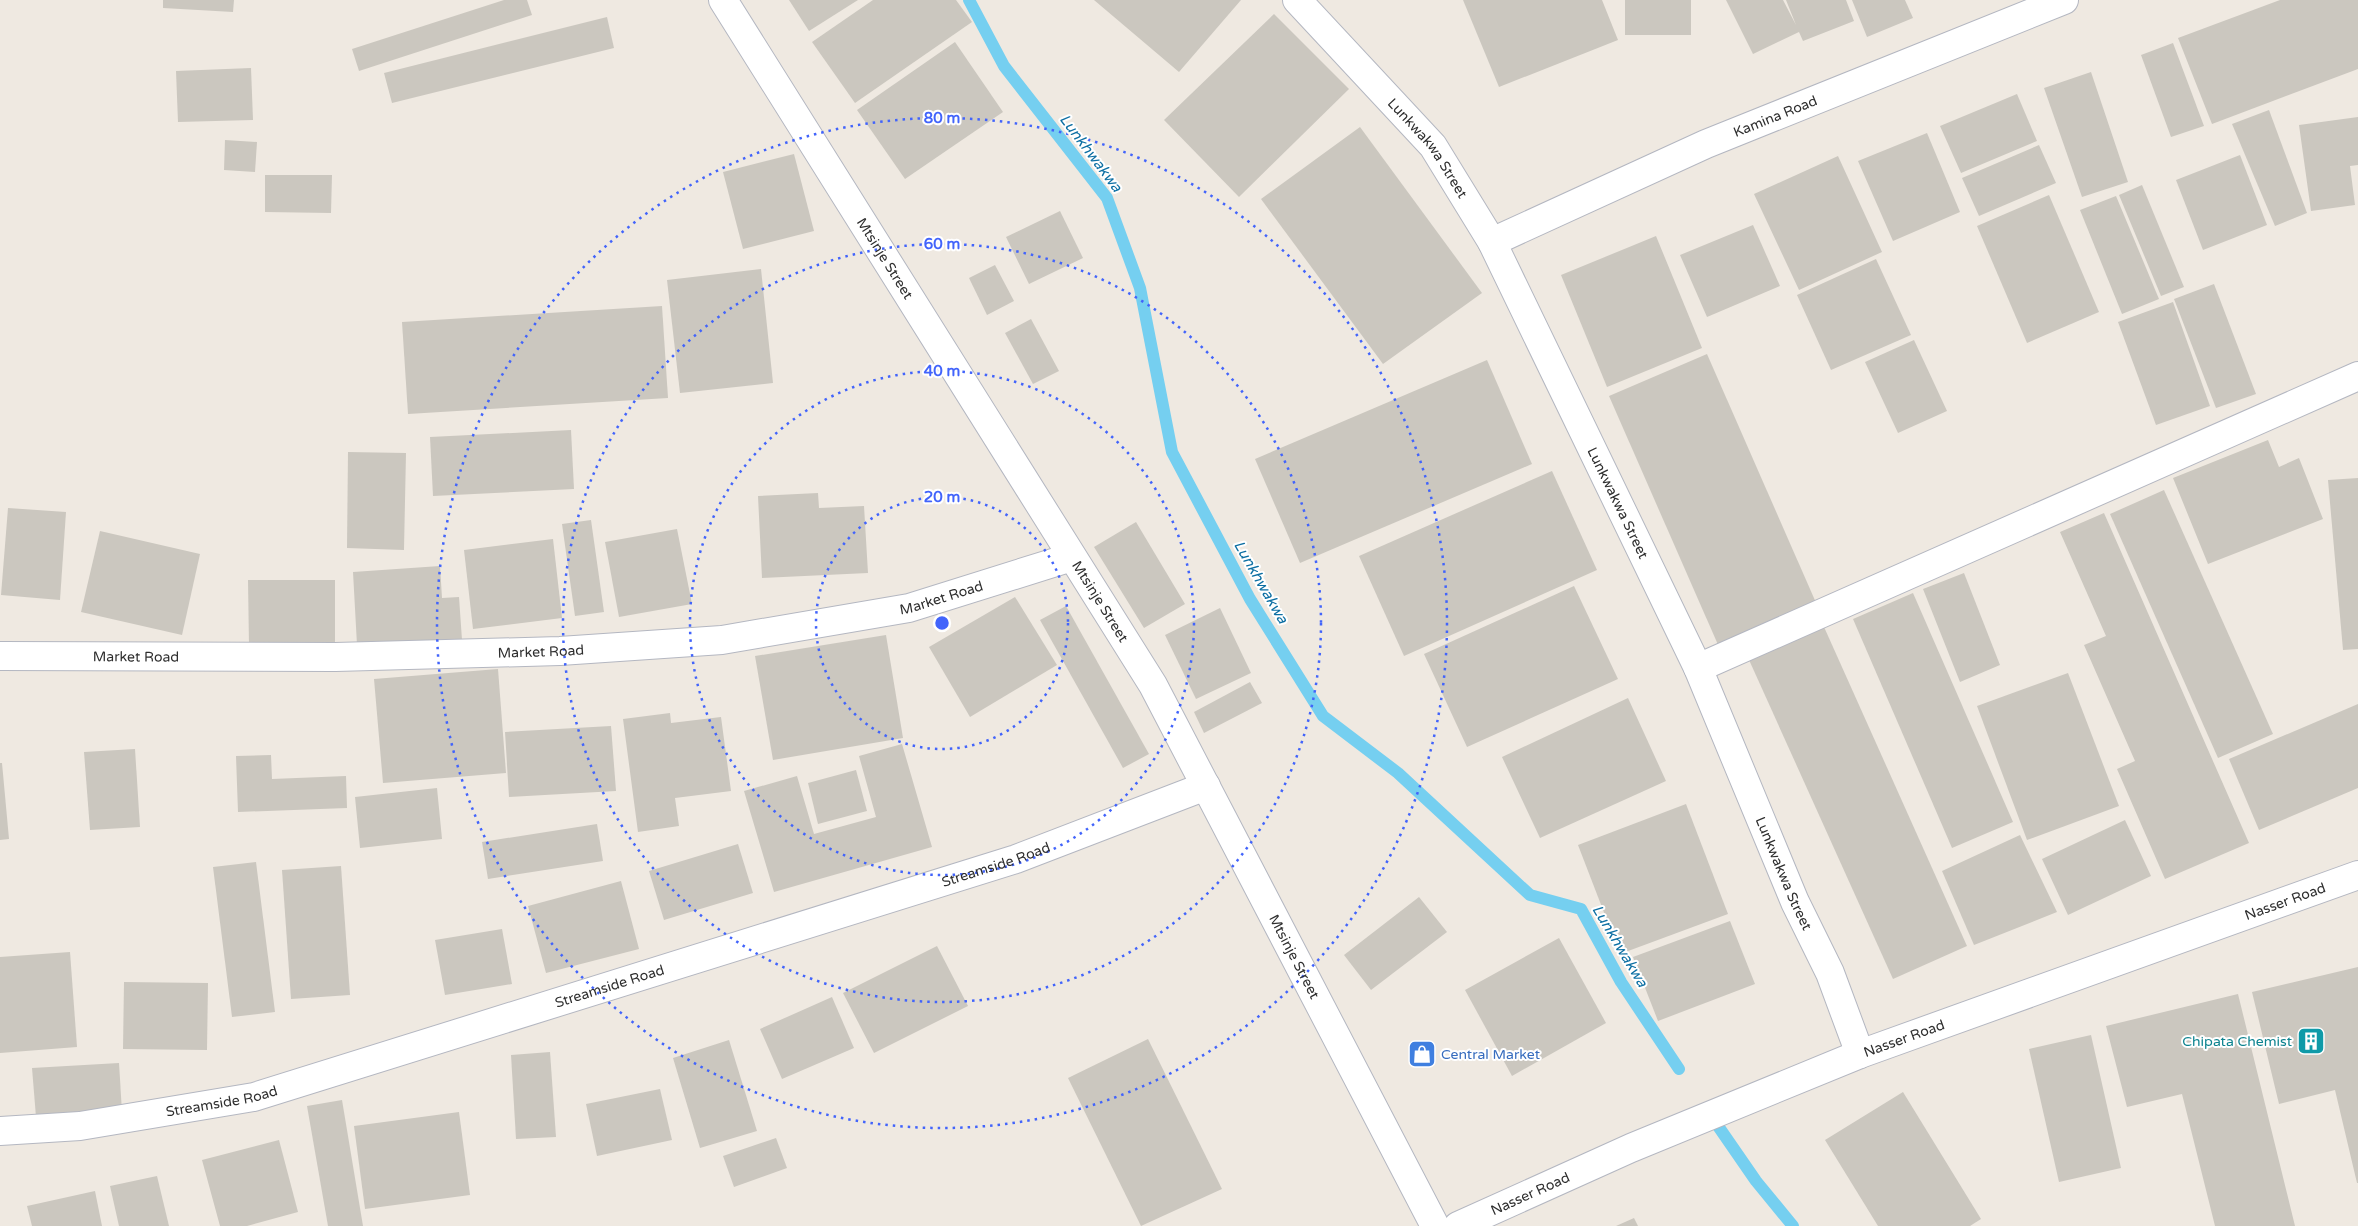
<svg xmlns="http://www.w3.org/2000/svg" width="2358" height="1226" font-family="'Varela Round',sans-serif">
<style>
.lines{fill:none;stroke-linecap:round;stroke-linejoin:round}
.stream{stroke:#75cff0;stroke-width:12}
.building{fill:#cbc7bf}
.street-casing{stroke:#b4b7c1;stroke-width:30}
.secondary-casing{stroke:#b4b7c1;stroke-width:30}
.street{stroke:#fff;stroke-width:28}
.secondary{stroke:#fff;stroke-width:28}
.ring{fill:none;stroke:#4264fb;stroke-width:2.5;stroke-dasharray:2.5 5}
.labels{text-anchor:middle;stroke-width:4;stroke-linejoin:round;paint-order:stroke}
.street-label{font-size:14px;fill:#2e2e2e;stroke:#fff}
.culture-label{font-size:14px;fill:#0d838f;stroke:#fff;text-anchor:end}
.shop-label{font-size:14px;fill:#366cbe;stroke:#fff;text-anchor:start}
.water-label{font-size:15px;font-style:italic;fill:#0d6fa3;stroke:#fff}
.centre{fill:#4264fb;stroke:#fff;stroke-width:2.5}
.ring-label{font-size:15px;text-anchor:middle;font-weight:bold;fill:#4264fb;stroke:#fff;stroke-width:4;stroke-linejoin:round;paint-order:stroke}
</style>
<rect width="100%" height="100%" fill="#efe9e1"/>
<g class="lines">
<g class="stream">
<polyline points="969,0 1004,66 1107,198 1140,288 1172,452 1250,599 1323,716 1398,773 1530,895 1581,909 1621,982 1679,1069"/>
<polyline points="1718,1126 1756,1181 1793,1226"/>
</g>
</g>
<g class="building">
<polygon points="163,0 234,0 233,12 163,8"/>
<polygon points="504,0 527,0 532,15 359,71 352,49"/>
<polygon points="789,0 858,0 809,31"/>
<polygon points="873,0 956,0 972,22 855,103 812,42"/>
<polygon points="1094,0 1241,0 1179,72"/>
<polygon points="1463,0 1602,0 1618,40 1499,87"/>
<rect x="1625" y="0" width="66" height="35"/>
<polygon points="1726,0 1783,0 1796,25 1786,0 1846,0 1854,21 1803,41 1799,32 1753,54"/>
<polygon points="1852,0 1905,0 1913,18 1867,37"/>
<polygon points="2280,0 2358,0 2358,69 2212,124 2178,38"/>
<polygon points="1274,14 1349,89 1239,197 1164,120"/>
<polygon points="607,17 614,48 392,103 384,73"/>
<polygon points="955,42 1003,112 905,179 857,110"/>
<polygon points="2173,43 2204,126 2171,137 2141,55"/>
<polygon points="251,68 253,120 178,122 176,71"/>
<polygon points="2091,72 2128,182 2082,197 2044,88"/>
<polygon points="2017,94 2037,141 1961,173 1940,126"/>
<polygon points="2269,110 2307,213 2275,226 2232,124"/>
<polygon points="2358,117 2358,165 2350,166 2355,205 2311,211 2299,125"/>
<polygon points="1360,127 1482,293 1383,364 1261,199"/>
<polygon points="1927,133 1960,212 1893,241 1858,161"/>
<polygon points="225,140 257,142 255,172 224,170"/>
<polygon points="2039,145 2056,183 1979,216 1962,178"/>
<polygon points="794,154 814,231 743,249 723,172"/>
<polygon points="2240,155 2267,225 2203,250 2176,180"/>
<polygon points="1838,156 1882,252 1799,290 1754,194"/>
<polygon points="265,175 332,175 331,213 265,212"/>
<polygon points="2142,185 2184,287 2161,296 2119,195"/>
<polygon points="2049,195 2099,312 2027,343 1977,226"/>
<polygon points="2116,196 2159,299 2122,314 2080,210"/>
<polygon points="1060,211 1083,258 1029,284 1006,237"/>
<polygon points="1753,225 1780,286 1707,317 1680,255"/>
<polygon points="1656,236 1702,348 1607,387 1561,275"/>
<polygon points="1876,259 1911,335 1831,370 1797,295"/>
<polygon points="995,265 1014,301 987,315 969,278"/>
<polygon points="761,269 773,383 680,393 667,280"/>
<polygon points="2214,284 2256,394 2216,408 2174,299"/>
<polygon points="2173,302 2210,406 2156,425 2118,322"/>
<polygon points="662,306 668,398 408,414 402,322"/>
<polygon points="1031,319 1059,371 1033,384 1005,333"/>
<polygon points="1914,340 1947,411 1898,433 1865,362"/>
<polygon points="1707,354 1817,605 1719,647 1609,396"/>
<polygon points="1487,360 1532,464 1300,563 1255,459"/>
<polygon points="571,430 574,489 433,496 430,437"/>
<polygon points="2268,440 2279,467 2299,458 2323,519 2208,564 2173,478"/>
<polygon points="348,452 406,453 404,550 347,548"/>
<polygon points="1552,471 1597,570 1404,656 1359,556"/>
<polygon points="2358,478 2358,649 2343,650 2328,480"/>
<polygon points="2164,490 2273,734 2218,758 2110,514"/>
<polygon points="818,493 819,508 864,506 868,573 762,578 758,496"/>
<polygon points="8,508 66,512 60,600 1,595"/>
<polygon points="2104,513 2249,843 2165,879 2117,769 2135,761 2084,645 2106,636 2060,532"/>
<polygon points="591,520 604,612 575,616 562,524"/>
<polygon points="1136,522 1185,604 1144,628 1094,547"/>
<polygon points="677,529 692,604 619,617 605,542"/>
<polygon points="100,531 200,554 182,635 81,612"/>
<polygon points="553,539 562,618 473,629 464,550"/>
<polygon points="440,566 442,598 459,597 462,640 357,645 353,572"/>
<polygon points="1964,573 2000,665 1960,682 1923,589"/>
<polygon points="248,580 335,580 335,646 249,646"/>
<polygon points="1574,586 1618,679 1467,747 1424,654"/>
<polygon points="1913,593 2013,822 1952,848 1853,619"/>
<polygon points="1015,597 1057,665 970,717 929,647"/>
<polygon points="1066,606 1149,754 1123,768 1040,620"/>
<polygon points="1220,608 1251,673 1196,699 1165,635"/>
<polygon points="1820,618 1967,946 1893,979 1745,651"/>
<polygon points="886,635 903,738 773,760 755,656"/>
<polygon points="498,669 506,773 383,783 374,679"/>
<polygon points="2068,673 2119,806 2027,840 1977,706"/>
<polygon points="1250,682 1262,703 1204,733 1194,712"/>
<polygon points="1628,698 1666,781 1540,838 1502,757"/>
<polygon points="2358,704 2358,788 2259,830 2229,759"/>
<polygon points="670,713 671,723 721,717 731,791 675,798 679,826 638,832 623,719"/>
<polygon points="611,726 616,791 509,797 505,732"/>
<polygon points="902,744 932,847 774,892 744,791 797,776 814,834 876,817 859,756"/>
<polygon points="135,749 140,827 90,830 84,752"/>
<polygon points="271,755 272,779 346,776 347,808 238,812 236,756"/>
<polygon points="0,763 2,763 9,839 0,840"/>
<polygon points="856,770 867,811 818,824 808,783"/>
<polygon points="437,788 442,839 360,848 355,797"/>
<polygon points="1686,804 1728,914 1620,954 1578,845"/>
<polygon points="2125,820 2151,876 2068,915 2042,859"/>
<polygon points="597,824 603,861 488,879 482,842"/>
<polygon points="2020,835 2057,912 1974,945 1942,871"/>
<polygon points="738,844 753,893 664,920 649,871"/>
<polygon points="256,862 275,1012 232,1017 213,867"/>
<polygon points="341,866 350,995 291,999 282,870"/>
<polygon points="621,881 639,949 546,973 528,906"/>
<polygon points="1419,897 1447,932 1371,990 1344,955"/>
<polygon points="1730,921 1755,984 1658,1021 1633,957"/>
<polygon points="502,929 512,984 445,995 435,940"/>
<polygon points="1559,938 1606,1023 1512,1076 1465,990"/>
<polygon points="937,946 968,1006 874,1053 843,993"/>
<polygon points="70,952 77,1047 0,1053 0,957"/>
<polygon points="2358,967 2358,1183 2357,1183 2335,1090 2279,1104 2252,992"/>
<polygon points="124,982 208,983 207,1050 123,1049"/>
<polygon points="2238,994 2295,1226 2215,1226 2182,1094 2127,1107 2106,1026"/>
<polygon points="832,997 854,1048 782,1079 760,1029"/>
<polygon points="2091,1035 2121,1168 2059,1182 2029,1049"/>
<polygon points="1148,1039 1222,1189 1141,1226 1068,1078"/>
<polygon points="729,1040 757,1131 700,1148 673,1058"/>
<polygon points="550,1052 556,1137 516,1139 511,1055"/>
<polygon points="119,1063 122,1112 36,1117 32,1068"/>
<polygon points="660,1089 672,1140 597,1156 586,1104"/>
<polygon points="1903,1092 1981,1219 1970,1226 1878,1226 1825,1140"/>
<polygon points="342,1100 363,1226 328,1226 307,1106"/>
<polygon points="459,1112 470,1195 365,1209 354,1126"/>
<polygon points="776,1138 787,1168 734,1187 723,1156"/>
<polygon points="279,1140 298,1212 247,1226 220,1226 202,1160"/>
<polygon points="157,1176 169,1226 119,1226 110,1186"/>
<polygon points="95,1191 102,1226 32,1226 27,1206"/>
<polygon points="1634,1218 1638,1226 1616,1226"/>
</g>
<g class="lines">
<g class="street-casing">
<g id="street">
<path id="s1" d="M723,0L1153,685L1435,1226"/>
<path id="s2" d="M1297,0L1433,146L1492,242L1698,668L1795,902L1830,973L1860,1054"/>
<path id="s3" d="M1492,242L1706,144L2064,0"/>
<path id="s4" d="M0,656L335,657L560,651L722,640L909,608L1072,557"/>
<polyline points="1698,668 2358,376"/>
<path id="s5" d="M0,1131L80,1126L254,1097L1016,859L1206,786"/>
</g>
</g>
<g class="secondary-casing">
<g id="secondary">
<path id="s6" d="M1458,1226L1631,1148L1860,1054L2358,875"/>
</g>
</g>
<use href="#street" class="street"/>
<use href="#secondary" class="secondary"/>
</g>
<g class="ring">
<circle cx="942" cy="623" r="126"/>
<circle cx="942" cy="623" r="252"/>
<circle cx="942" cy="623" r="379"/>
<circle cx="942" cy="623" r="505"/>
</g>
<defs>
<g id="building-square" transform="scale(1.4375)"><rect x="-9" y="-9" width="18" height="18" rx="4" fill="#0f9aa8" stroke="#fff"/><path d="M-4-6H4V6H1V3H-1V6H-4ZM-2.5-4.3h1.7v1.8h-1.7ZM.8-4.3h1.7v1.8H.8ZM-2.5-1h1.7V.8h-1.7ZM.8-1h1.7V.8H.8Z" fill="#fff"/></g>
<g id="shop-square" transform="scale(1.4375)"><rect x="-9" y="-9" width="18" height="18" rx="4" fill="#3f7fe0" stroke="#fff"/><path d="M-5-2.5h2.3a2.7 3.5 0 0 1 5.4 0H5L5.5 6h-11ZM-1.5-2.5h3a1.5 2.3 0 0 0-3 0Z" fill="#fff"/></g>
</defs>
<g fill-rule="evenodd">
<use href="#building-square" x="2311" y="1041"/>
<use href="#shop-square" x="1422" y="1054"/>
</g>
<g class="labels">
<g class="street-label">
<text dy="5" stroke="none"><textPath href="#s3" startOffset="310">Kamina Road</textPath></text>
<text dy="5" stroke="none"><textPath href="#s2" startOffset="198">Lunkwakwa Street</textPath></text>
<text dy="5" stroke="none"><textPath href="#s1" startOffset="305">Mtsinje Street</textPath></text>
<text dy="5" stroke="none"><textPath href="#s2" startOffset="602">Lunkwakwa Street</textPath></text>
<text dy="5" stroke="none"><textPath href="#s4" startOffset="946">Market Road</textPath></text>
<text dy="5" stroke="none"><textPath href="#s1" startOffset="710">Mtsinje Street</textPath></text>
<text dy="5" stroke="none"><textPath href="#s4" startOffset="541">Market Road</textPath></text>
<text dy="5" stroke="none"><textPath href="#s4" startOffset="136">Market Road</textPath></text>
<text dy="5" stroke="none"><textPath href="#s5" startOffset="1034">Streamside Road</textPath></text>
<text dy="5" stroke="none"><textPath href="#s2" startOffset="1008">Lunkwakwa Street</textPath></text>
<text dy="5" stroke="none"><textPath href="#s6" startOffset="889">Nasser Road</textPath></text>
<text dy="5" stroke="none"><textPath href="#s1" startOffset="1115">Mtsinje Street</textPath></text>
<text dy="5" stroke="none"><textPath href="#s5" startOffset="629">Streamside Road</textPath></text>
<text dy="5" stroke="none"><textPath href="#s6" startOffset="484">Nasser Road</textPath></text>
<text dy="5" stroke="none"><textPath href="#s5" startOffset="224">Streamside Road</textPath></text>
<text dy="5" stroke="none"><textPath href="#s6" startOffset="79">Nasser Road</textPath></text>
</g>
<g class="culture-label">
<text x="2292" y="1046">Chipata Chemist</text>
</g>
<g class="shop-label">
<text x="1441" y="1059">Central Market</text>
</g>
<g class="water-label">
<text transform="translate(1091 153) rotate(53)" y="5">Lunkhwakwa</text>
<text transform="translate(1261 582) rotate(60)" y="5">Lunkhwakwa</text>
<text transform="translate(1620 946) rotate(59)" y="5">Lunkhwakwa</text>
</g>
</g>
<circle cx="942" cy="623" r="8" class="centre"/>
<g class="ring-label">
<text x="942" y="123">80 m</text>
<text x="942" y="249">60 m</text>
<text x="942" y="376">40 m</text>
<text x="942" y="502">20 m</text>
</g>
</svg>
